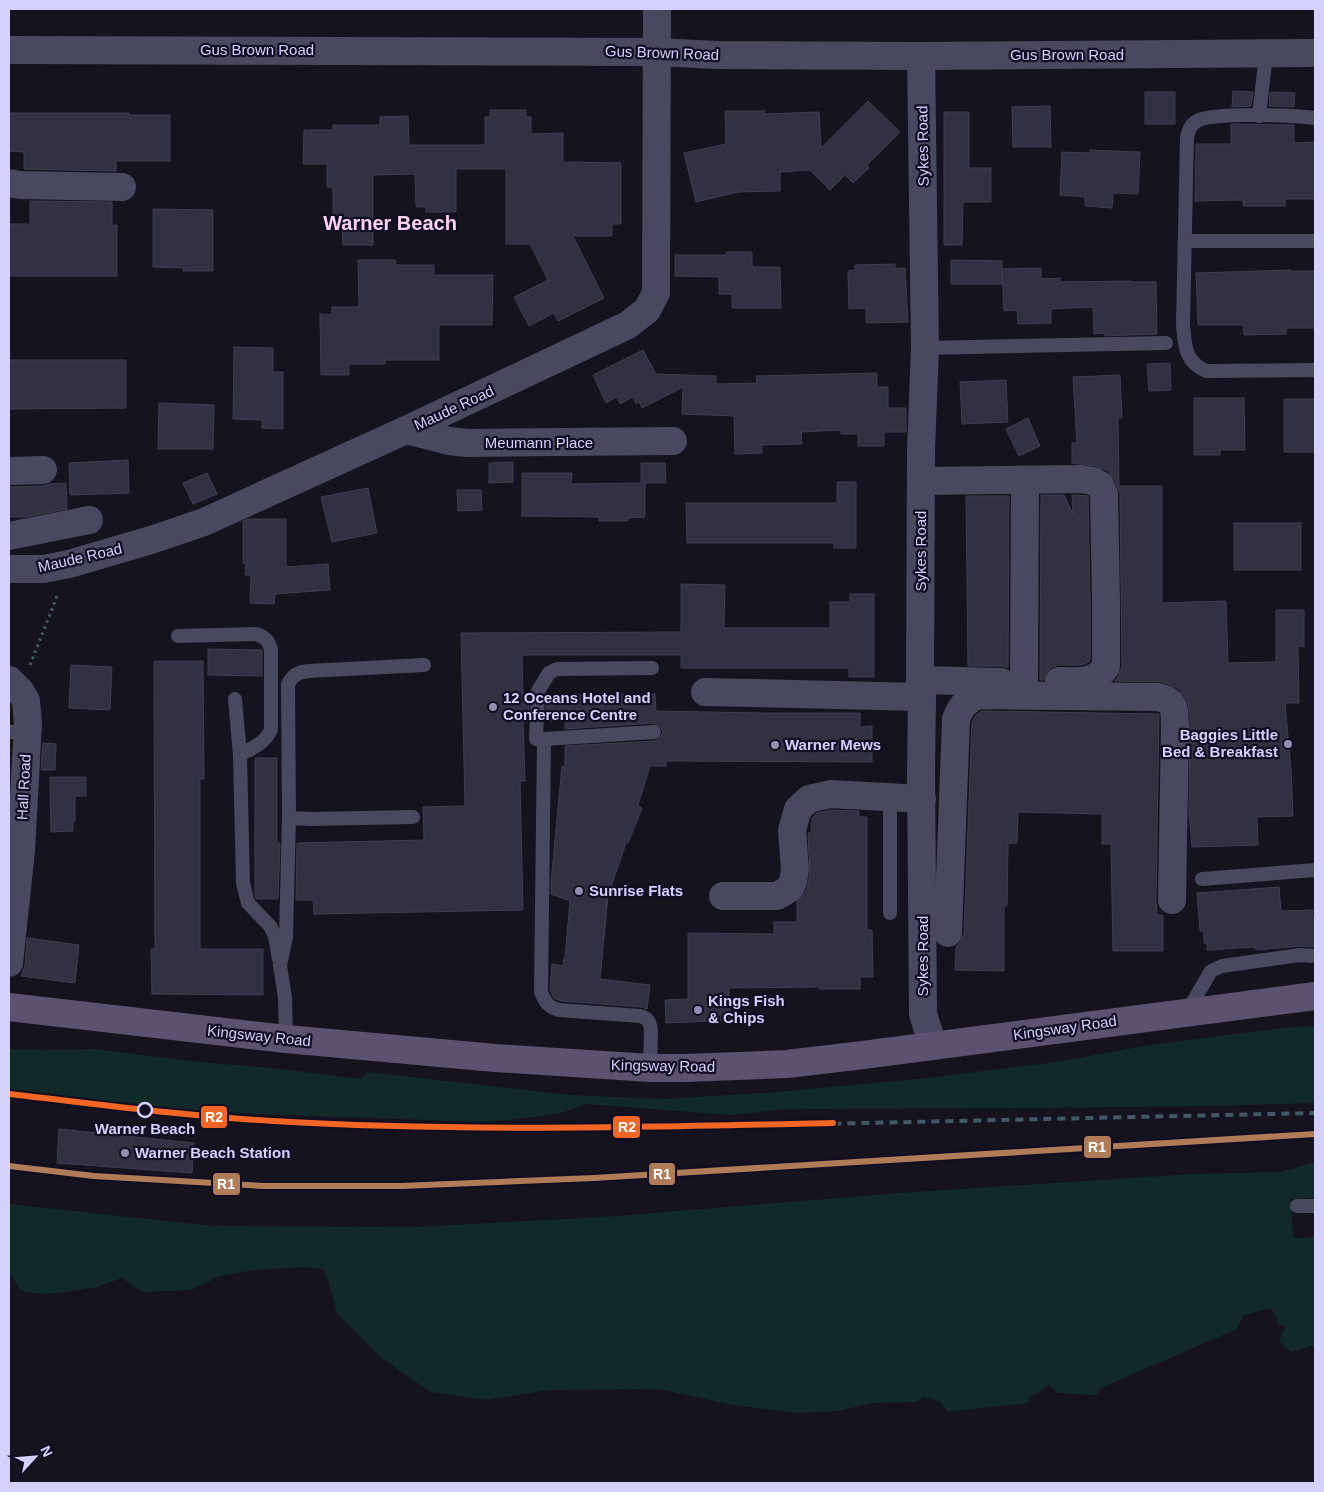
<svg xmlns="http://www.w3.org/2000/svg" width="1324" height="1492" font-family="Helvetica,sans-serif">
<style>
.green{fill:#122929}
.building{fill:#323141;stroke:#403d52}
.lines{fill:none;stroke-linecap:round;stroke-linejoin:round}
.path{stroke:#4a5a66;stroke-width:3;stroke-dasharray:2.5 4;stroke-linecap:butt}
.lane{stroke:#48495f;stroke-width:14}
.street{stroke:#48495f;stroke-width:28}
.primary{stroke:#5b5270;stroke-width:28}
.rail{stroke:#415967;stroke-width:4;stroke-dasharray:8 6;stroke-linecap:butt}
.rail-1-casing{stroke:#110e23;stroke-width:10}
.rail-2-casing{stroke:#110e23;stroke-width:10}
.rail-1{stroke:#b07c57;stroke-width:6}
.rail-2{stroke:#f26522;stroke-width:6}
.poi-dot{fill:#918eb0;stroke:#110e23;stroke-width:2}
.stop-dot{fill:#110e23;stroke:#d4d1fe;stroke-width:2.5}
.labels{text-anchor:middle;stroke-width:4.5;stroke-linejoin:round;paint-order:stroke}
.street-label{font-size:15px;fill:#d4d1fe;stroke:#110e23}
.poi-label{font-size:15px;font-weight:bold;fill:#d4d1fe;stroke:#110e23;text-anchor:start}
.stop-label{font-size:15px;font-weight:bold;fill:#d4d1fe;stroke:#110e23}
.district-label{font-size:20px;font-weight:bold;fill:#fed3f1;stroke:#110e23}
.line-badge{stroke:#110e23;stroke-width:2}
.badge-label{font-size:14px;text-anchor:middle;font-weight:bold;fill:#fff}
</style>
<rect width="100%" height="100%" fill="#14131e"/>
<g class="green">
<polygon points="1315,1026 1315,1103 1212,1106 1035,1108 788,1109 732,1115 586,1104 558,1114 489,1122 255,1114 175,1109 9,1089 9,1049 51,1050 93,1049 200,1062 281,1069 360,1079 368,1072 570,1095 663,1099 778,1092 927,1078 1056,1062 1150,1045 1281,1028"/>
<polygon points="1315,1162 1315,1198 1291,1199 1293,1238 1315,1237 1315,1345 1291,1352 1279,1341 1285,1326 1277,1325 1277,1318 1271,1308 1244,1315 1237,1329 1103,1387 1096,1395 1058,1393 1049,1385 1029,1398 1028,1403 947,1412 940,1402 923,1397 916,1402 872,1403 839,1411 798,1413 733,1405 658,1389 550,1390 487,1400 430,1392 379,1356 337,1313 328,1280 323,1269 304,1267 254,1270 220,1276 191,1290 142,1292 122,1278 97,1287 66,1292 43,1294 21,1291 9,1272 9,1204 213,1226 414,1227 604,1217 900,1193 1193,1174 1280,1172"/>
</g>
<g class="building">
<polygon points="1233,91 1253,92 1251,106 1232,107"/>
<rect x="1145" y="92" width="30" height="32"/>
<polygon points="1270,92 1295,93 1294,107 1269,106"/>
<polygon points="868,101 900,132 867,165 869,168 853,183 845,175 830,190 810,170 780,172 780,191 738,192 696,202 684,153 726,144 725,111 765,111 765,114 819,112 821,148"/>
<polygon points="1050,106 1051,147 1013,147 1012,107"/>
<polygon points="490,110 526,110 526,117 531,117 531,134 563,133 563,162 621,163 621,224 612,224 612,236 573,236 604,298 558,321 554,313 529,326 514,297 548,280 530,244 506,244 506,169 456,169 456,212 426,212 426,207 416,207 415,174 373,175 373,245 343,245 342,227 333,227 333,187 327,187 327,164 303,164 304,130 333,130 333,125 380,125 380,117 408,116 409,145 485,145 485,117 490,117"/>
<polygon points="944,112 969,112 969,168 991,168 991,202 963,202 962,245 944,245"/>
<polygon points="9,113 129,113 129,115 170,115 170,161 116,161 116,171 24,169 24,152 9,151"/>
<polygon points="1231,124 1294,125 1294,143 1315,142 1315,199 1285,199 1285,206 1243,206 1243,200 1195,201 1196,144 1231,144"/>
<polygon points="1090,150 1140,152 1138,194 1113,193 1112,208 1085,206 1085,197 1060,195 1062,152 1090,153"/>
<polygon points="30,201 112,202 112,225 117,225 117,276 9,276 9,224 30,224"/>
<polygon points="153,209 213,210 213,271 183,271 184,268 153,267"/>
<polygon points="727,252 752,252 752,267 780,267 781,308 732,308 732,294 719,294 719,277 675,276 675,255 725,255"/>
<polygon points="358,260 395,260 396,265 434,265 434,275 493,275 492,325 439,325 439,360 385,360 385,364 349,364 349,375 321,375 320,314 332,315 332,307 359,307"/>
<polygon points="951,260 1002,261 1002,284 951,284"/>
<polygon points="895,264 895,269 905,268 908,322 866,323 866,308 849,309 848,271 855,270 855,265"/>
<polygon points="1041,268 1041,279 1060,278 1060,282 1132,281 1132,282 1156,282 1157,334 1105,336 1105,333 1094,334 1093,307 1051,309 1051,323 1018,324 1017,310 1004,311 1002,269"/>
<polygon points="1290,270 1290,271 1315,271 1315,328 1286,328 1286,334 1244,335 1243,325 1198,325 1196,273"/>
<polygon points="234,347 273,348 273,372 283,372 283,429 262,428 262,420 233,419"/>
<polygon points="643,350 656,374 716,376 716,384 757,383 756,376 877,373 877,387 888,387 888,408 906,408 906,432 884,432 884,446 858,446 858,434 841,434 841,430 801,432 802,444 762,445 762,453 735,454 734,416 682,414 683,387 642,408 639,402 636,404 633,397 620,404 617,397 606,403 593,375"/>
<polygon points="9,360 126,360 126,408 9,409"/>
<polygon points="1170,363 1171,390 1149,391 1147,364"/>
<polygon points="1120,375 1122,418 1118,418 1119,486 1162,486 1162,603 1226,601 1228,663 1276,662 1276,610 1304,610 1304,647 1298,646 1299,703 1285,703 1291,770 1293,816 1257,817 1258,845 1192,847 1189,813 1190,715 1187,700 1179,689 1171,685 1162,682 1115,681 1118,677 1122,667 1120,493 1114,479 1108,471 1096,466 1072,463 1072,443 1077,443 1073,377"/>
<polygon points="1006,380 1008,422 962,424 960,382"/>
<polygon points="1194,398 1244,398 1245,450 1220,450 1220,455 1194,455"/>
<rect x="1284" y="399" width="31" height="53"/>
<polygon points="159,403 214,405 213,449 158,449"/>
<polygon points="1028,418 1040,446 1019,456 1006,429"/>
<polygon points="128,460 129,493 70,495 69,463"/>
<polygon points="513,462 513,482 489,483 489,463"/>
<polygon points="641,463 665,463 666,483 645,483 645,517 628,518 628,521 599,521 599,517 522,516 522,473 572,473 571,484 641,483"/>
<polygon points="207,473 217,494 193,504 183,483"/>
<polygon points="837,482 856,482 856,548 834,548 834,543 687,543 686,503 837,503"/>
<polygon points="66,483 67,509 26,517 9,517 9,487 43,486 50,484"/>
<polygon points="368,488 377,533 332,542 321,497"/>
<polygon points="457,490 481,490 482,510 458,511"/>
<polygon points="1041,495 1064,495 1073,514 1072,495 1088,496 1090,601 1090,661 1082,665 1059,665 1052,667 1046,673 1044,680 1040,680"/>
<polygon points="966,496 1009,496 1008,668 1001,666 968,666"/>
<polygon points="248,519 286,519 286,567 328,564 330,590 275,594 274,604 250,603 251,575 245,575 246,563 243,563 243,521"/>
<rect x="1234" y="523" width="67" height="47"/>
<polygon points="681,584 725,585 724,628 830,628 830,602 850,602 850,594 874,594 874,677 849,677 849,668 681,668 681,655 522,655 523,695 529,695 528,722 523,722 525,781 520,781 523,910 314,914 313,900 296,900 297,843 424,840 423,807 465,806 461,633 681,632"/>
<polygon points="208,649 262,650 262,676 208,675"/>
<polygon points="154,661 203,661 204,779 200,779 200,949 263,949 263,995 152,994 151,949 155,949"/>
<polygon points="71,665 112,667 110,710 69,708"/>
<polygon points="655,694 656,711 764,713 860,713 860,727 872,726 872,762 666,761 666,766 650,766 638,805 642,808 628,843 626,843 608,896 600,979 650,985 647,1009 641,1007 561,1001 554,998 550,990 552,964 563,966 564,958 565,958 570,901 551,894 551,882 562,766 565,767 565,746 655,741 659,739 663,732 661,727 653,723 565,729 565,721 545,721 547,695"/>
<polygon points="982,711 1159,714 1156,900 1157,915 1163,915 1163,951 1113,951 1111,844 1102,844 1102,814 1018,812 1017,843 1008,843 1007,906 1004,906 1004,971 955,970 956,947 961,941 964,934 972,722 976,715"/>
<polygon points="43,743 56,744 55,770 41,770"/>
<polygon points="255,758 277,758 277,843 280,843 278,899 256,899 255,894"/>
<polygon points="50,777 86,777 86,796 75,796 75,821 73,821 73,831 51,832"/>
<polygon points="831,810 859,811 859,817 867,817 867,930 872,930 873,977 860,977 860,989 819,989 819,987 729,988 730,1020 666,1023 665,1000 688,999 688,933 774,934 774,922 797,922 797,902 807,889 810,873 808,833 811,833 812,818 817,813"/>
<polygon points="1279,887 1281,911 1313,910 1312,915 1315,915 1315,947 1299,946 1257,950 1253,947 1207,950 1207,943 1204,943 1204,932 1200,931 1197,893"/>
<polygon points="27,938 79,945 75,983 21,976 25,965"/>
<polygon points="59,1129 194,1143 192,1173 57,1163"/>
</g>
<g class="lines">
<polyline class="path" points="30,665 58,594"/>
<g class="lane">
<polyline points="1259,116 1266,54"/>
<path d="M1315,118C1295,115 1212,112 1197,121C1190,125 1189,130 1187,137L1183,324C1185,345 1184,361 1206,371L1315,370"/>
<polyline points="1185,241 1315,241"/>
<polyline points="925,348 1166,343"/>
<path d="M178,636L256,634C265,637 268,640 271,649V729C266,743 252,748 240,755"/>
<polyline points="235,699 240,755 243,883 248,903 270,926 275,936 279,959"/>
<polyline points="9,732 27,732"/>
<polyline points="544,739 654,732"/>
<polyline points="890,798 890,913"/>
<path d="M289,818L288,684C293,675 298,672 308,671L424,665"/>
<polyline points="1202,879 1315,870"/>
<polyline points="1187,1012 1211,971 1222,966 1300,955 1315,956"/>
<polyline points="286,1039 285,998 280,965 286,937 289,818 311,819 413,817"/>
<path d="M650,1068L651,1030C650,1022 648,1018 640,1016L559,1010C548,1007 545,1002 541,992L544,739H536L538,691L549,673L557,669L652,668"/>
<polyline points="1297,1206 1315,1206"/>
</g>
<g class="street">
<polyline points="9,50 656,52 717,55 921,56 1315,53"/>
<polyline points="921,56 925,348 921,450 920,680 922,697 921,773 923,1014 933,1046"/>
<polyline points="9,183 20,185 122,187"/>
<polyline points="406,430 449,441 468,443 673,441"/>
<polyline points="9,471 43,470"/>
<path d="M922,481L1081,479L1093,481L1100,485L1104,494L1106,601V667C1094,684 1078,681 1059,681"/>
<polyline points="9,536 89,520"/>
<polyline points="9,569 44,569 69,564 151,540 204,522 406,430 628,325 647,310 656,293 657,9"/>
<polyline points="9,680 20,691 26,701 28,724 21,851 9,963"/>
<polyline points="920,680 1001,682"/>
<polyline points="1024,682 1025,480"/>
<polyline points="705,692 922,697"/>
<polyline points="723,896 777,896 789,889 793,882 795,870 792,830 798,809 809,799 830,794 922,799"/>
<path d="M948,933L956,719C961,706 966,701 978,695L1158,697C1177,701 1174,710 1175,727L1172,900"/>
</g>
<polyline class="primary" points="9,1007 286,1039 495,1058 650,1068 685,1068 787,1064 863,1055 1315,996"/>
<polyline class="rail" points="9,1094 158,1112 273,1121 422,1127 531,1128 819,1124 1315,1113"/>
<g class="rail-1-casing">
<polyline id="rail-1" points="9,1166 94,1176 264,1186 401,1186 594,1178 1315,1134"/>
</g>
<g class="rail-2-casing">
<path id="rail-2" d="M9,1094C97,1104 184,1116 273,1121C459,1132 646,1127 833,1123"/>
</g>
<use href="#rail-1" class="rail-1"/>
<use href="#rail-2" class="rail-2"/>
</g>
<g class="poi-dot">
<circle cx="493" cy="707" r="5"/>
<circle cx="1288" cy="744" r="5"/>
<circle cx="775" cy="745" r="5"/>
<circle cx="579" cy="891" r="5"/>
<circle cx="698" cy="1010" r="5"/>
<circle cx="125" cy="1153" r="5"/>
</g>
<circle class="stop-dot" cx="145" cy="1110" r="7"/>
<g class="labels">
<g class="street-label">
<text x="257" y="55">Gus Brown Road</text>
<text transform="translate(662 53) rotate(2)" y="5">Gus Brown Road</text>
<text x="1067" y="60">Gus Brown Road</text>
<text transform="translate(923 146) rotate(-91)" y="5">Sykes Road</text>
<text transform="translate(454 408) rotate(-25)" y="5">Maude Road</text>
<text x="539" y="448">Meumann Place</text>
<text transform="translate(921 551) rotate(-90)" y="5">Sykes Road</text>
<text transform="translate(80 558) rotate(-13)" y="5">Maude Road</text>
<text transform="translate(24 787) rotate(-87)" y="5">Hall Road</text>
<text transform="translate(923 956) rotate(-90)" y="5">Sykes Road</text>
<text transform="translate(1065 1028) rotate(-8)" y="5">Kingsway Road</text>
<text transform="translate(259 1036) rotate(6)" y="5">Kingsway Road</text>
<text transform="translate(663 1066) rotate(1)" y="5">Kingsway Road</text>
</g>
<g class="poi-label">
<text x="503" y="703">12 Oceans Hotel and<tspan x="503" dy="17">Conference Centre</tspan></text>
<text x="1278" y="740" text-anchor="end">Baggies Little<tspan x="1278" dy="17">Bed &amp; Breakfast</tspan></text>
<text x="785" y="750">Warner Mews</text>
<text x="589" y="896">Sunrise Flats</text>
<text x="708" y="1006">Kings Fish<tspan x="708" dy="17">&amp; Chips</tspan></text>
<text x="135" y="1158">Warner Beach Station</text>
</g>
<g class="stop-label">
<text x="145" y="1134">Warner Beach</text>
</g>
<g class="district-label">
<text x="390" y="230">Warner Beach</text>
</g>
</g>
<g class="line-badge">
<rect x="200" y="1105" width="28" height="24" rx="5" fill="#f26522"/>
<rect x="612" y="1115" width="29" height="24" rx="5" fill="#f26522"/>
<rect x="1083" y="1135" width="29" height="24" rx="5" fill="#b07c57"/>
<rect x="648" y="1162" width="28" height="24" rx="5" fill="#b07c57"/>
<rect x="212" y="1172" width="29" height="24" rx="5" fill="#b07c57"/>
</g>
<g class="badge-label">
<text x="214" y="1122">R2</text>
<text x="627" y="1132">R2</text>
<text x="1097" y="1152">R1</text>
<text x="662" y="1179">R1</text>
<text x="226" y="1189">R1</text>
</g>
<rect width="1324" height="1492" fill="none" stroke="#d4d1fe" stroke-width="20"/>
<g transform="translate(35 1457) rotate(64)" stroke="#110e23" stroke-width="4" paint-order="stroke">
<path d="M0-4L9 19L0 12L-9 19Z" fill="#d4d1fe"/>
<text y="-8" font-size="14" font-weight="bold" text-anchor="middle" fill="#d4d1fe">N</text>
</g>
</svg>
